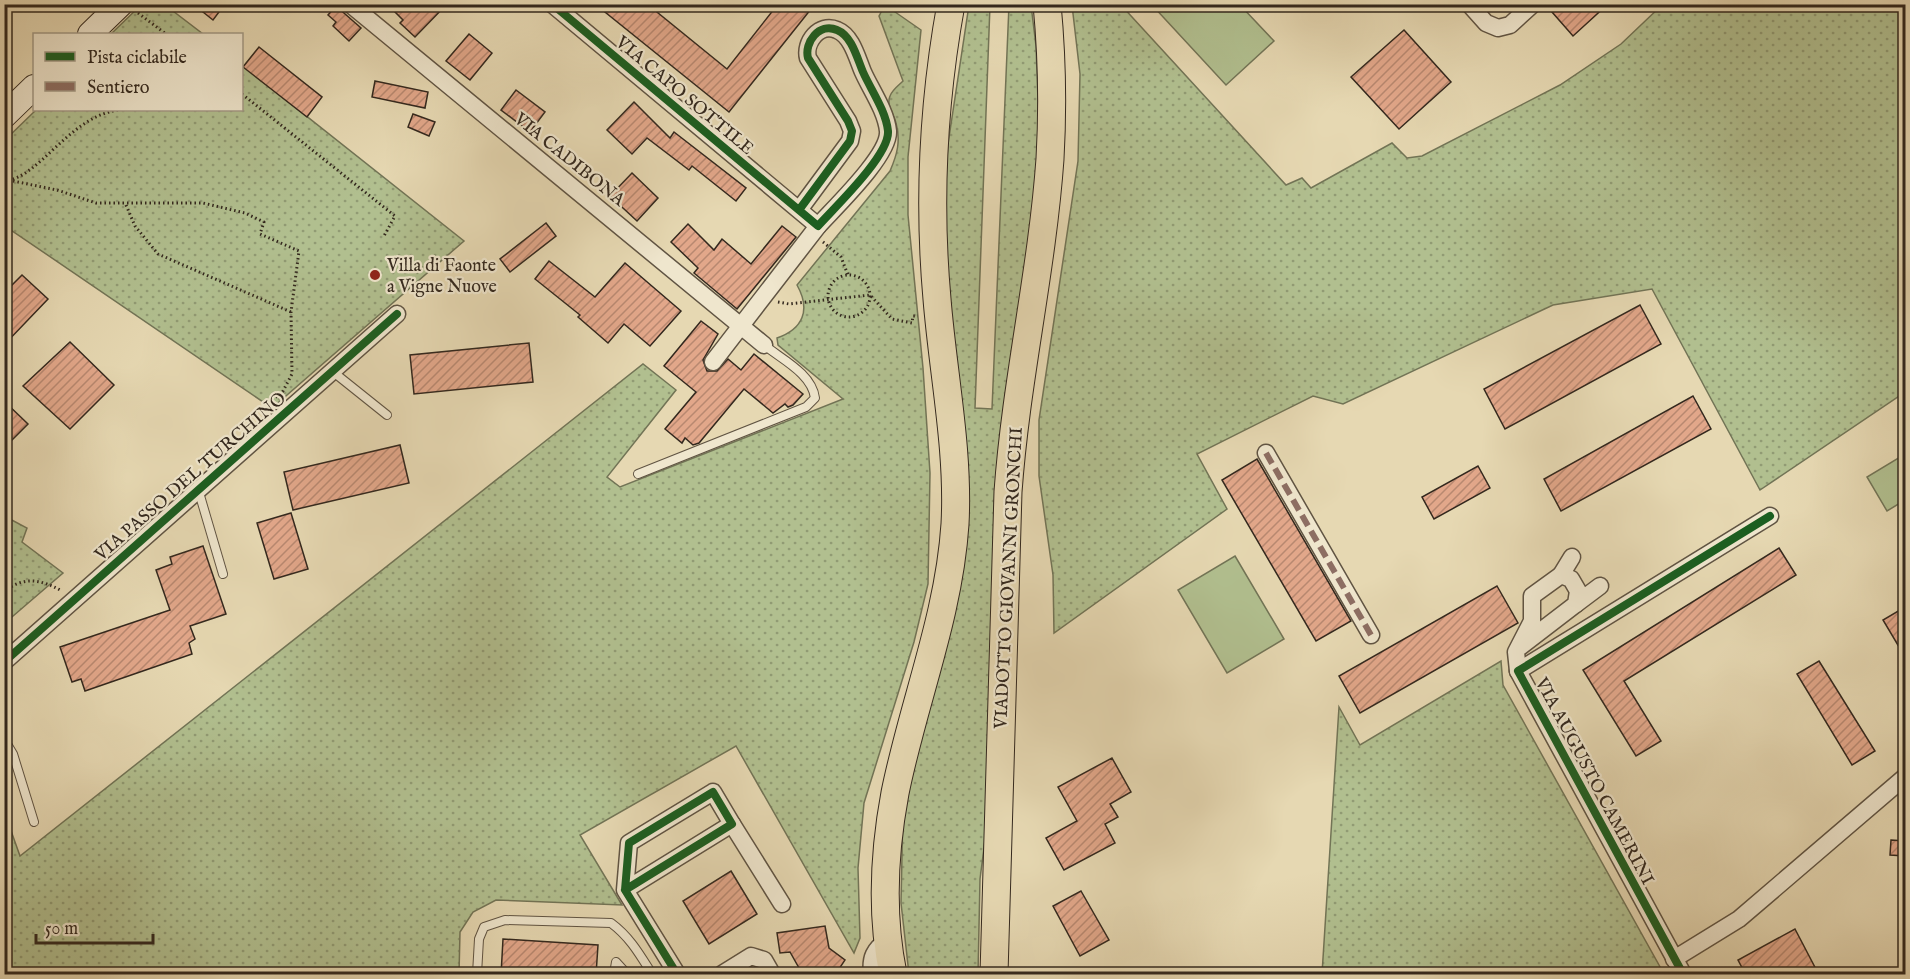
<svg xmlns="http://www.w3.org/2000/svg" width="1910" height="979" font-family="'IM FELL English',serif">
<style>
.grass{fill:url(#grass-dots);stroke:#727456;stroke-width:1.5}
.garden{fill:#b1bf8f;stroke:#727456;stroke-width:1.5}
.building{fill:url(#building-hatch);stroke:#33281e;stroke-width:1.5}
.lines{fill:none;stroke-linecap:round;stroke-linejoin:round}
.lane-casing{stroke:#605443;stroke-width:10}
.street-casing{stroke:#605443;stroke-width:19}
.secondary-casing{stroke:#33281e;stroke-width:26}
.primary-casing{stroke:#33281e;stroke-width:29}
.path{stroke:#33281e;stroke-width:3;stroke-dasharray:1.5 3;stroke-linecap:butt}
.lane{stroke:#efe6cd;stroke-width:8}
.street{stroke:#efe6cd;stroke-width:16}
.secondary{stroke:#efe6cd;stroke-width:24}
.primary{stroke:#e6d8b2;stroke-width:27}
.quiet{stroke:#8d6e63;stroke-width:6;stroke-dasharray:12 6;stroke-linecap:butt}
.cycleway-casing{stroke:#efe6cd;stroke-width:11}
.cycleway{stroke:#1b5e20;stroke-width:8}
.poi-dot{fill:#8f2418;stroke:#efe6cd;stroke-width:2}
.labels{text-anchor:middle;stroke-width:4.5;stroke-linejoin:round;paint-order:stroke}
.street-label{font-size:18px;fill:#33281e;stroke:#efe6cd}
.poi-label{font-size:18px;fill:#33281e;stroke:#efe6cd;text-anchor:start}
</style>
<defs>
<pattern id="grass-dots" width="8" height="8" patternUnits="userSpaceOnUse" patternTransform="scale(1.5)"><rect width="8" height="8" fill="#b1bf8f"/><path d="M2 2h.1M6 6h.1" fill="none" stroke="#919b74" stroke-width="1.8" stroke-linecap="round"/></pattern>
<pattern id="building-hatch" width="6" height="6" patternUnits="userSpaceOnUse" patternTransform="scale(1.5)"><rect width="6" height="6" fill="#e2a78a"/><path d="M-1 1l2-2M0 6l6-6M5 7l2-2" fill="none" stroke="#b88870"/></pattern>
</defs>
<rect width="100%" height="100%" fill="#e6d8b2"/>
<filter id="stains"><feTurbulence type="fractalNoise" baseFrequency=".00333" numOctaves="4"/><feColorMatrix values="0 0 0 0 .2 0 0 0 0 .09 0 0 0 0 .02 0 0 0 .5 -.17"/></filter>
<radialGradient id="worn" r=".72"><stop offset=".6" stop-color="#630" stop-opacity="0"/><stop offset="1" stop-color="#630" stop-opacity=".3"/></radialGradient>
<g class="grass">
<polygon points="141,5 165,5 203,34 111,34"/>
<path d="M885,5L921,30L908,157V215L923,368L930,473L928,584L914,642L864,803L858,868L860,938L854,953L736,746L580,835L622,905L496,900L473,912L460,932L459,974H5L4,811L20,856L643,364L676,390L607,477L620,487L843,399L778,345L777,338C803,329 811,310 797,285L890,171C897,155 901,141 896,123C894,114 886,106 890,96C892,90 899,85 903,81L879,16Z"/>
<polygon points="969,5 990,5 975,408 992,409 1009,5 1031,5 1036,46 1040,154 988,817 980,879 978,974 909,974 901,903 903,808 945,640 943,275 945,188 948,144"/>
<polygon points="1072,5 1121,5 1286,185 1302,178 1311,188 1392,143 1407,158 1422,156 1560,85 1621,44 1662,5 1905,5 1905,392 1760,490 1652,289 1553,305 1343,404 1313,396 1197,454 1227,509 1054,633 1053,575 1039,476 1039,420 1078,161 1080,74"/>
<polygon points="242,65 464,241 272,408 5,226 5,140 36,110 242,110"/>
<polygon points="8,518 27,528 22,542 63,573 5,623 4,522"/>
<polygon points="1501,661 1503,685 1664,974 1322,974 1339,707 1360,745"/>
</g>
<g class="garden">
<polygon points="1152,5 1240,5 1274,41 1226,85"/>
<polygon points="1905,454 1905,500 1887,511 1867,477"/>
<polygon points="1235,556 1284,639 1227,673 1178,590"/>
</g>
<g class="building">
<polygon points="193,4 225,4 213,20"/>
<polygon points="387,4 447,4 415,37 400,23 403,20"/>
<polygon points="595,4 647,4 727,69 778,4 815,4 729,112"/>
<polygon points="1561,4 1608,4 1573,36 1552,12"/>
<polygon points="336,6 361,28 349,41 333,26 336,22 328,15"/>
<polygon points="1404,30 1451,82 1399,129 1351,77"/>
<polygon points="469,34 492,53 470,80 446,61"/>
<polygon points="259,47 322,97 307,117 243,67"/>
<polygon points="375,81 428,92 425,108 372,97"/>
<polygon points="516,90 545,112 530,132 501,110"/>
<polygon points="634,102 670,138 674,132 746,188 736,201 692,166 689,170 647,138 632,154 607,130"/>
<polygon points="413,114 435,122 429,136 408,127"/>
<polygon points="632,173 658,198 637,221 610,196"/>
<polygon points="546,223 556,236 510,272 500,259"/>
<polygon points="688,224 714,250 722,239 751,264 782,226 796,237 737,309 694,273 698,268 671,242"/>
<polygon points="549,261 595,297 625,263 681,311 650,346 624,324 608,343 578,317 580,315 535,279"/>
<polygon points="22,275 48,299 4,345 4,293"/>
<polygon points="1640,305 1661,344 1505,429 1484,389"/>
<polygon points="701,321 718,334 703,360 707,371 717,371 728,359 741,370 754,354 803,394 793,405 788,407 785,404 773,413 744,389 699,443 693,445 685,438 682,443 665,429 696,392 664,366"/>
<polygon points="70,342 114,385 70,429 23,386"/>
<polygon points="529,343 533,382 414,394 410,355"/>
<polygon points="1693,396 1711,429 1561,511 1544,479"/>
<polygon points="4,401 28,424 4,448"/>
<polygon points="400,445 409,483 293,510 284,472"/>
<polygon points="1257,459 1351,621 1316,641 1222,480"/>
<polygon points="1478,466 1490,488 1434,519 1422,497"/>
<polygon points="291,513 308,569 274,579 257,523"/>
<polygon points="203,546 226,614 190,626 195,639 189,643 192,654 85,691 81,679 72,682 60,647 170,610 156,570 172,564 170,557"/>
<polygon points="1779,548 1796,575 1624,681 1661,741 1636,756 1583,670"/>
<polygon points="1497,586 1518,623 1360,713 1339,676"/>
<polygon points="1905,607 1905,657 1883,620"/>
<polygon points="1819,661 1875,751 1852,765 1797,674"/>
<polygon points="1112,758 1131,792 1110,804 1118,817 1105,824 1115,843 1064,870 1046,838 1077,821 1058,787"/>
<polygon points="1891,840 1905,841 1905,856 1890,855"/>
<polygon points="731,871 757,914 709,944 683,901"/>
<polygon points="1081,891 1109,940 1080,956 1053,906"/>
<polygon points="825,926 829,948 845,960 835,975 803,975 790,952 780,953 777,933"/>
<polygon points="1795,929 1819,975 1746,975 1738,960"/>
<polygon points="503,939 598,945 596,975 501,975"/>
</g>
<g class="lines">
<g class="lane-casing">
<g id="lane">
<polyline points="332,371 387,415"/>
<path d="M638,474L806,407L815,398C812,374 783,360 764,345"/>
<polyline points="198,489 223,574"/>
<polyline points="4,739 13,754 34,822"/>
<path d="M477,974L479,939L484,927L505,920L611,923C630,937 640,955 652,974"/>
<polyline points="614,974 616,962 627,974"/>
</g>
</g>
<g class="street-casing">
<g id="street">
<polyline points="350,4 764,345"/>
<path d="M552,4L818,226C834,208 890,155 888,131C886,111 871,90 863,72C857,58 852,36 837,30C819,22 804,43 808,58L848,121L852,131L850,141L799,210"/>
<polyline points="1469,4 1486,23 1498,28 1510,25 1533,4"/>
<polyline points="713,362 818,226"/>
<polyline points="1266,453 1371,635"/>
<polyline points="1561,575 1572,557"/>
<polyline points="1576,604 1600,586"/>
<polyline points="4,662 397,314"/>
<polyline points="1518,671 1516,652 1532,621 1532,596 1561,575 1571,579 1578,591 1576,604 1520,647"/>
<polyline points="732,824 782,904"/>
<polyline points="625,890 732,824 713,792 629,843 625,890 677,974"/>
<polyline points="1674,959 1739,919 1906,776"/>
<polyline points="722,974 751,956 764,960 772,974"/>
<path d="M872,974C870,958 874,949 888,940"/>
<polyline points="1683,974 1518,671 1770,516"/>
</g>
</g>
<g class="secondary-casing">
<g id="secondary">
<polyline points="90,34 121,4"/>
<polyline points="4,116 34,87"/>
</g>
</g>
<g class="primary-casing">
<g id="primary">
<path d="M893,974C881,915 884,852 895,793C913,703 949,617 955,524C959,449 943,374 937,299C928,199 933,103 951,4"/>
<path d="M994,974L1008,492C1016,380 1042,271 1050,159C1053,107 1052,56 1047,4"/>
</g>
</g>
<g class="path">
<polyline points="138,13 166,34"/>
<polyline points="242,94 395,216 384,236"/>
<path d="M4,181C39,179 69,116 119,110"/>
<polyline points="13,181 57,190 96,203 203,203 245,213 264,222 260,234 299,251 291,312 292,374 283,391 275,398"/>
<polyline points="126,205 135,226 158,254 291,312"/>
<polyline points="823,242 841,257 848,275"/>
<circle cx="849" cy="296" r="21"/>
<polyline points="778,302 789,304 870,295 892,319 912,323 913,316 918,316"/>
<path d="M4,592C24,575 42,580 62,591"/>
</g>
<use href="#lane" class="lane"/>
<use href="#street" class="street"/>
<use href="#secondary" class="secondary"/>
<use href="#primary" class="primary"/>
<polyline class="quiet" points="1266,453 1371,635"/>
<g class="cycleway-casing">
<g id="cycleway">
<path d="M552,4L818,226C834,208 890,155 888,131C886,111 871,90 863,72C857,58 852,36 837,30C819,22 804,43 808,58L848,121L852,131L850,141L799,210"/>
<polyline points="4,662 397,314"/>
<polyline points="625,890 732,824 713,792 629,843 625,890 677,974"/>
<polyline points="1683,974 1518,671 1770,516"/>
</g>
</g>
<use href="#cycleway" class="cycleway"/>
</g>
<circle class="poi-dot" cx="375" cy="275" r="6"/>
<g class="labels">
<g class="street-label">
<text transform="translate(685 95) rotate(40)" y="6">VIA CAPO SOTTILE</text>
<text transform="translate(570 159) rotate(39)" y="6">VIA CADIBONA</text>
<text transform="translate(190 476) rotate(-41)" y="6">VIA PASSO DEL TURCHINO</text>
<text transform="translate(1008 578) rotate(-87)" y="6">VIADOTTO GIOVANNI GRONCHI</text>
<text transform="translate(1595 781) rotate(62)" y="6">VIA AUGUSTO CAMERINI</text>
</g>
<g class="poi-label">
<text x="387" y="271">Villa di Faonte<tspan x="387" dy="21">a Vigne Nuove</tspan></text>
</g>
</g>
<rect width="1910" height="979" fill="none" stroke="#e6d8b2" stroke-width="24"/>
<rect x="6" y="6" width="1898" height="967" fill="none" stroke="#33281e" stroke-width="3"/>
<rect x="12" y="12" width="1886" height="955" fill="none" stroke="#33281e" stroke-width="1.5"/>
<rect x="33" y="33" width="210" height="78" fill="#efe6cd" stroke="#a49a87" stroke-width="1.5"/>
<rect x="45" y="52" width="30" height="9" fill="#1b5e20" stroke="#a49a87" stroke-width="1.5"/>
<text x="87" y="63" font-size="18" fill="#33281e">Pista ciclabile</text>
<rect x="45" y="82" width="30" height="9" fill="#8d6e63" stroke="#a49a87" stroke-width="1.5"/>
<text x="87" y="93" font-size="18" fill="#33281e">Sentiero</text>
<path d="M36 934v9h117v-9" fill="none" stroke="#33281e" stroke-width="3"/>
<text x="45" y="934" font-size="18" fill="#33281e" stroke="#efe6cd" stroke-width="4.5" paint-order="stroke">50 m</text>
<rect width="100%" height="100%" filter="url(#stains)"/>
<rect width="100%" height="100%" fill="url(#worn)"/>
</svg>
